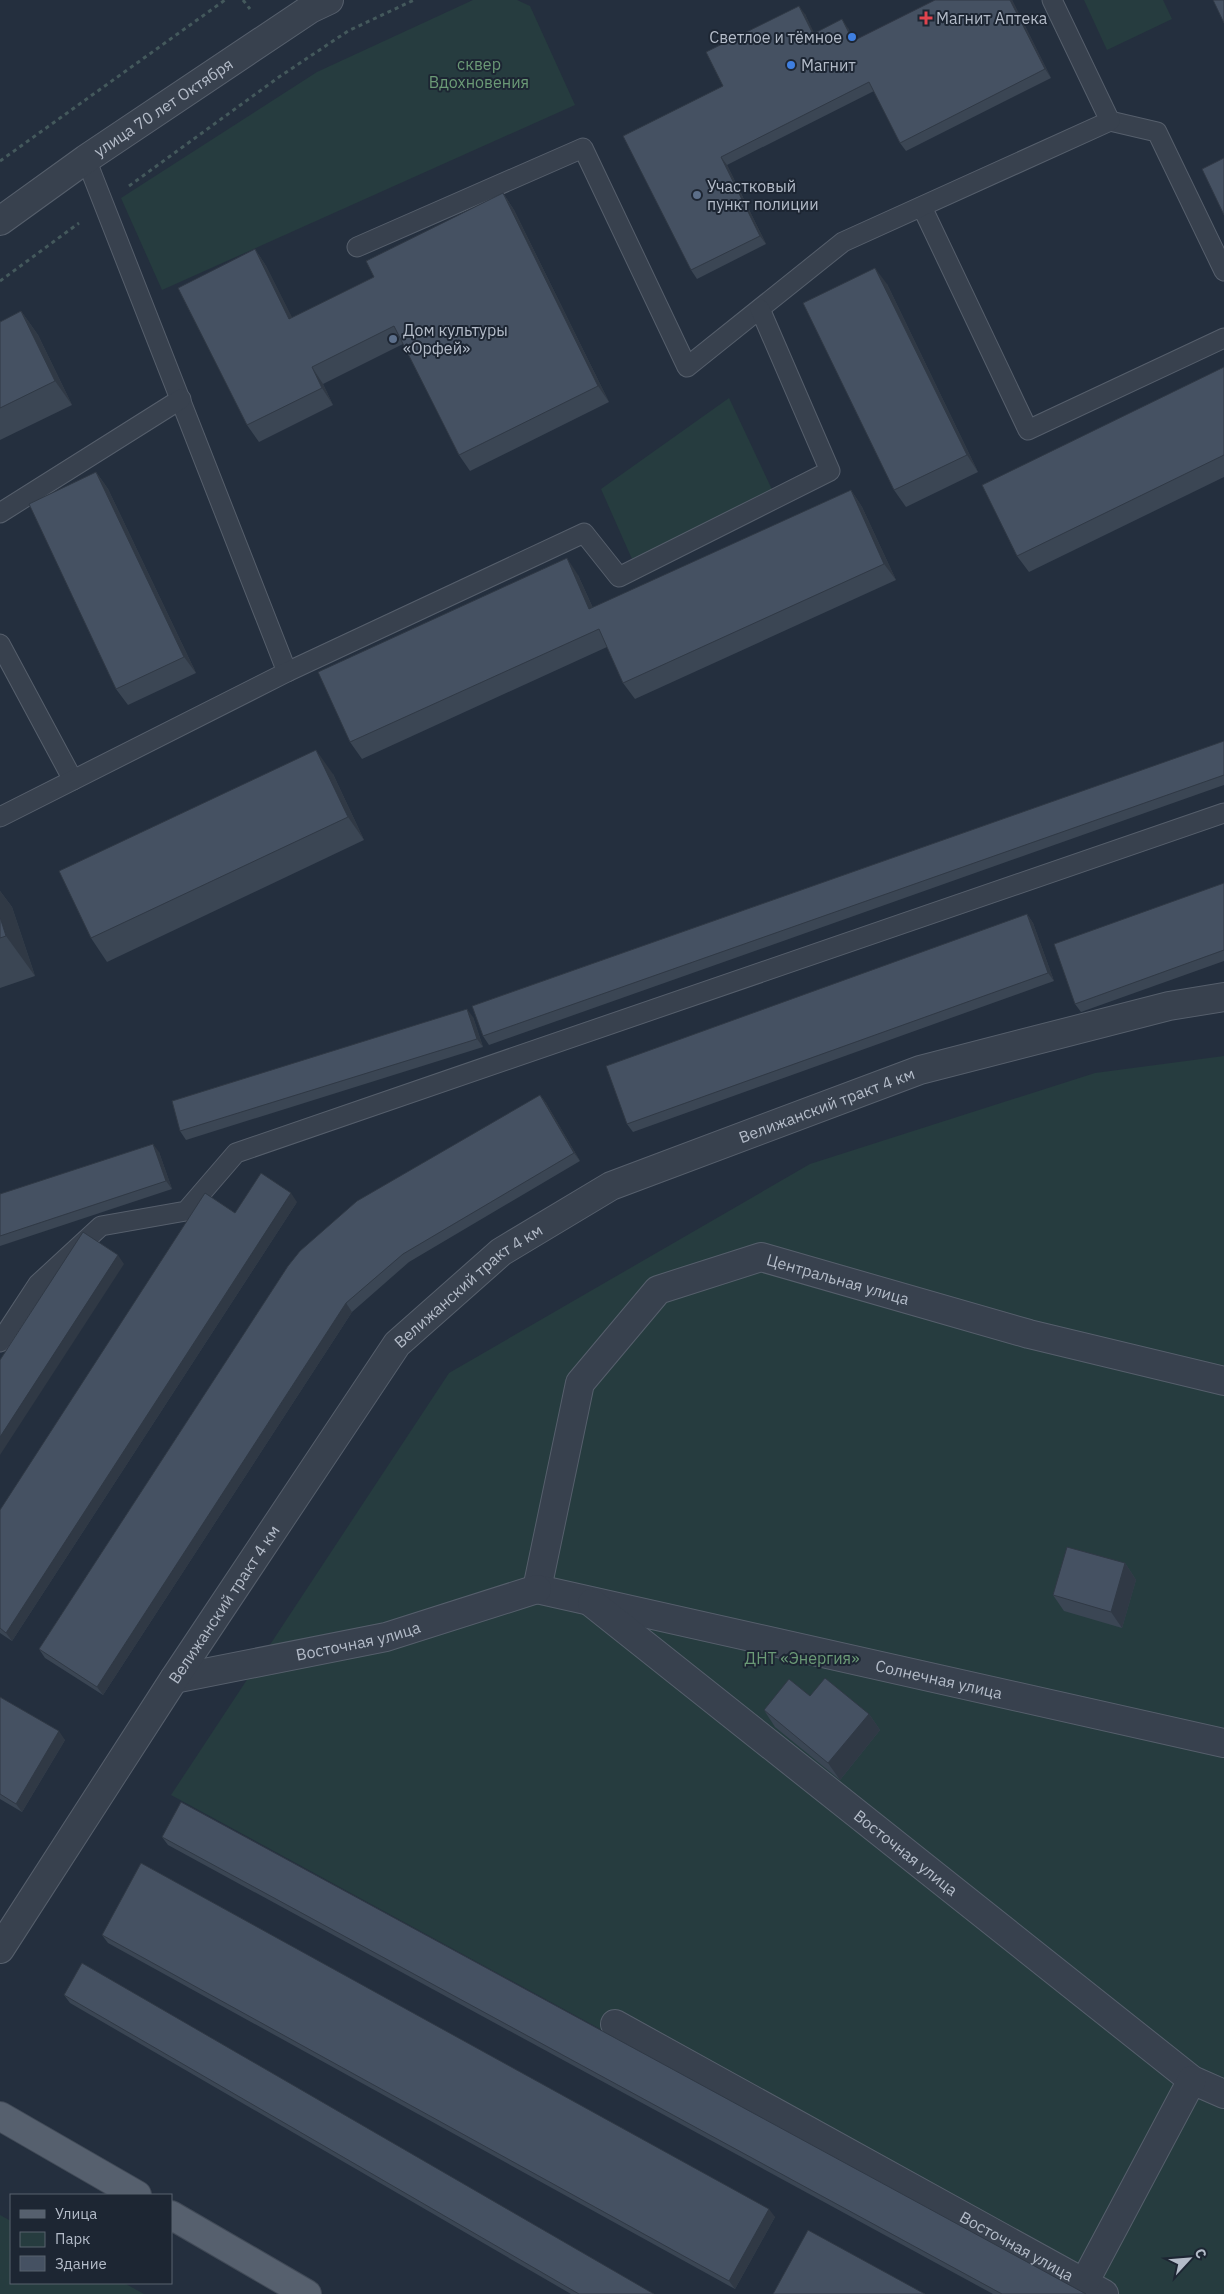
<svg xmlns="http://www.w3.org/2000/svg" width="1224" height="2294" font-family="'IBM Plex Sans',sans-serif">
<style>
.green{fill:#263c3f}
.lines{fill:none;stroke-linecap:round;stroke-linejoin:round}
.lane-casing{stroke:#565f6c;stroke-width:21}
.street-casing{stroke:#565f6c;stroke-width:30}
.primary-casing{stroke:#414a57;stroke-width:30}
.path{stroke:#44595c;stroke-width:3;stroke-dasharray:4 4;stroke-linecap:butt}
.lane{stroke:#38414e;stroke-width:19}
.street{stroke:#38414e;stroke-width:28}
.primary{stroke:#56606e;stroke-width:28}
.wall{fill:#3b4654}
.shaded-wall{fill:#303945}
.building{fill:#455162;stroke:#303945}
.health-dot{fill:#e0444e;stroke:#1d2633;stroke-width:2}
.shop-dot{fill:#3f7fe0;stroke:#1d2633;stroke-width:2}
.service-dot{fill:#5c6f8a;stroke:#1d2633;stroke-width:2}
.labels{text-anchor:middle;stroke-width:4;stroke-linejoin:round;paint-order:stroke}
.poi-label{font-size:16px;fill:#b4bcc9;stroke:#1d2633;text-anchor:start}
.park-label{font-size:16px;fill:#6b9a76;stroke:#1d2633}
.street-label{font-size:16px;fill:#b4bcc9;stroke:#1d2633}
</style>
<rect width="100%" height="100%" fill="#242f3e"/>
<g class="green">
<polygon points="473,0 517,0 530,6 575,105 162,290 121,198 317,72"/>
<polygon points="1084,0 1163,0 1172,19 1107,50"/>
<polygon points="729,398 775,496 632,559 601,489"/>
<polygon points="1224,1056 1224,2294 1086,2294 171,1795 449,1373 810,1164 1095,1073"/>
<polygon points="0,2215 11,2221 11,2283 124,2283 144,2294 0,2294"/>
</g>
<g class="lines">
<g class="lane-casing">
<g id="lane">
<polyline points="1110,121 1157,132 1224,271"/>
<polyline points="86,159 287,672"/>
<polyline points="922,207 1028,430 1224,338"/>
<polyline points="357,247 583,148 687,367 843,242 1110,121 1052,0"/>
<polyline points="0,513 181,399"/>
<polyline points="0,644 73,780"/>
<polyline points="0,817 287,672 584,533 619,577 830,471 760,309"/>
<polyline points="0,1342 38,1284 101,1226 186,1211 236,1153 1224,813"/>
</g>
</g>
<g class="street-casing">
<g id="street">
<path id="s1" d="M0,221L86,159L310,9L329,0"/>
<path id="s2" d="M537,1589L580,1383L658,1290L761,1257L1029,1334L1224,1381"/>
<path id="s3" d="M537,1589L1224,1743"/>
<path id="s4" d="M592,1603L1192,2080L1224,2094"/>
<path id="s5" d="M174,1679L386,1637L537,1589"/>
<path id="s6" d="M0,1949L174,1679L397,1344L501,1252L611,1186L920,1070L1169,1006L1224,997"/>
<path id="s7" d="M615,2024L1104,2294"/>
<polyline points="1084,2283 1192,2080"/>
</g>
</g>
<g class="primary-casing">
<g id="primary">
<polyline points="0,2116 137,2195"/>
<polyline points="171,2215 307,2294"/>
</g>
</g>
<g class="path">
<polyline points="243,0 250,9"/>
<polyline points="0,161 225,0"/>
<polyline points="129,186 279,77 348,31 414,0"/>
<polyline points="0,281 79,223"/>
</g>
<use href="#lane" class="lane"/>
<use href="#street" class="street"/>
<use href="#primary" class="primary"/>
</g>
<g class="wall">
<polygon points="1012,0 1051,78 906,151 900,143 874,91 727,165 766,244 697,279 691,270 723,86 805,14 814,34 848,28 854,41"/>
<polygon points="503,193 514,210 609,402 470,471 459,455 403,344 323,384 333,405 259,442 247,425 255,249 266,266 292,318 374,277"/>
<polygon points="887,284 978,472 906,507 894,490"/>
<polygon points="21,311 38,335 72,405 0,440 0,322"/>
<polygon points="1224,367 1224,477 1029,572 1017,556"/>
<polygon points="96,472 108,489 196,673 128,705 116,689"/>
<polygon points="851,490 862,507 896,580 635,699 623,683 607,647 362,759 350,742 578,575 593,608"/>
<polygon points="1224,741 1224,785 489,1045 483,1036"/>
<polygon points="333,774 364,840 107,962 91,938"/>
<polygon points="1224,883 1224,961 1081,1012 1075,1004"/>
<polygon points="0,891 12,907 35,976 0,988"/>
<polygon points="1027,914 1033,923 1054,981 633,1132 627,1124"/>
<polygon points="473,1017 483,1047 186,1140 180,1131"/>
<polygon points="540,1095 546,1103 580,1161 409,1262 352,1312 103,1695 45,1658 39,1649 288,1266"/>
<polygon points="159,1152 172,1189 0,1246 0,1194"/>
<polygon points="297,1202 12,1641 0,1633 0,1510"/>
<polygon points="1125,1563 1136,1580 1122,1628 1064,1611 1053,1595"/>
<polygon points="810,1696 869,1714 880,1730 840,1780 775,1727 764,1710"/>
<polygon points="0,1697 65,1740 22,1812 0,1799"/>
<polygon points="162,1837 1086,2294 993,2294 168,1845"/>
<polygon points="102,1935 775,2217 735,2289 108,1943"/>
<polygon points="64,1995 654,2294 571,2294 70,2003"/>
</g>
<g class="shaded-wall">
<polygon points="1010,0 1012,0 1051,78 1045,69"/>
<polygon points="799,6 805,14 819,43 813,34"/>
<polygon points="842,19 848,28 859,50 853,41"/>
<polygon points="721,157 727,165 766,244 760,236"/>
<polygon points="503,193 514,210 609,402 598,386"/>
<polygon points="255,249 266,266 301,335 289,319"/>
<polygon points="875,268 887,284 978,472 967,455"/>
<polygon points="21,311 38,335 72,405 55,381"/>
<polygon points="312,367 323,384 333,405 322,388"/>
<polygon points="96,472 108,489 196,673 184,657"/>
<polygon points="851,490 862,507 896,580 884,564"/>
<polygon points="567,558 578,575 601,626 589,609"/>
<polygon points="316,750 333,774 364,840 348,817"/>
<polygon points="0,891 12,907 35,976 6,936 0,917"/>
<polygon points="1027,914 1033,923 1054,981 1048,973"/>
<polygon points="467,1009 473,1017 483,1047 477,1039"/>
<polygon points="540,1095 546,1103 580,1161 574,1153"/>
<polygon points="153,1144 159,1152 172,1189 166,1181"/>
<polygon points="291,1193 297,1202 12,1641 6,1633"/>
<polygon points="118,1255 124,1264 0,1455 0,1437"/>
<polygon points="346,1303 352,1312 103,1695 97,1687"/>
<polygon points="1125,1563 1136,1580 1122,1628 1111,1612"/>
<polygon points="869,1714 880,1730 840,1780 828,1763"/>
<polygon points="59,1731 65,1740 22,1812 16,1804"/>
<polygon points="769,2209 775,2217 735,2289 729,2281"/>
</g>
<g class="building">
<polygon points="935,0 1010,0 1045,69 900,143 869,82 721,157 760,236 691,270 623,136 723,86 706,52 799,6 813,34 842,19 853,41"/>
<polygon points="1213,0 1224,0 1224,23"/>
<polygon points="1224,158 1224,215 1202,169"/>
<polygon points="503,193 598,386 459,455 394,326 312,367 322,388 247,425 178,288 255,249 289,319 374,277 366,261"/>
<polygon points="875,268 967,455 894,490 803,303"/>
<polygon points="21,311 55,381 0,408 0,322"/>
<polygon points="1224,367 1224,455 1017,556 982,485"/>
<polygon points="96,472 184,657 116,689 29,504"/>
<polygon points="851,490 884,564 623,683 599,629 350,742 318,672 567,558 589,609"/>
<polygon points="1224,741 1224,775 483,1036 472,1006"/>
<polygon points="316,750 348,817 91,938 59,871"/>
<polygon points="1224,883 1224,950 1075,1004 1054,944"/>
<polygon points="1027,914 1048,973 627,1124 606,1066"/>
<polygon points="0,917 6,936 0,938"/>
<polygon points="467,1009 477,1039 180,1131 172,1101"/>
<polygon points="540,1095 574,1153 403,1254 346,1303 97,1687 39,1649 288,1266 300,1251 357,1201"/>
<polygon points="153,1144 166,1181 0,1236 0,1194"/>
<polygon points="261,1173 291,1193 6,1633 0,1628 0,1510 205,1193 235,1213"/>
<polygon points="83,1232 118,1255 0,1437 0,1360"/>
<polygon points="1067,1547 1125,1563 1111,1612 1053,1595"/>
<polygon points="825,1678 869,1714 828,1763 764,1710 789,1679 810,1696"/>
<polygon points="0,1697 59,1731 16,1804 0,1794"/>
<polygon points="181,1802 1086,2294 1002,2294 162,1837"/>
<polygon points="141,1863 769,2209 729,2281 102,1935"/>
<polygon points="82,1963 654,2294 579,2294 64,1995"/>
<polygon points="808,2230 925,2294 773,2294"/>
</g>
<path class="health-dot" d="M923.5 10.5h5v5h5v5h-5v5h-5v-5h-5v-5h5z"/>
<g class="shop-dot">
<circle cx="852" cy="37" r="5"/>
<circle cx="791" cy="65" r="5"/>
</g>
<g class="service-dot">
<circle cx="697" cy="195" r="5"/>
<circle cx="393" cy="339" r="5"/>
</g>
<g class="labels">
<g class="poi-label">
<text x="936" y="24">Магнит Аптека</text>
<text x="842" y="43" text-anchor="end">Светлое и тёмное</text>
<text x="801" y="71">Магнит</text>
<text x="707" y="192">Участковый<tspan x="707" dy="18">пункт полиции</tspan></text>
<text x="403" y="336">Дом культуры<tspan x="403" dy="18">«Орфей»</tspan></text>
</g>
<g class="park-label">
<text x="479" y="70">сквер<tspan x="479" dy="18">Вдохновения</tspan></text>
<text x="802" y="1664">ДНТ «Энергия»</text>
</g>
<g class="street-label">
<text dy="6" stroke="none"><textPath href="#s1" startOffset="199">улица 70 лет Октября</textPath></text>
<text dy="6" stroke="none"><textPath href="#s6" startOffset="1221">Велижанский тракт 4 км</textPath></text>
<text dy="6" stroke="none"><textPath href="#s2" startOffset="520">Центральная улица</textPath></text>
<text dy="6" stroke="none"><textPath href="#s6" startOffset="816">Велижанский тракт 4 км</textPath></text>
<text dy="6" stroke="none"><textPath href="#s6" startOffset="411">Велижанский тракт 4 км</textPath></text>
<text dy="6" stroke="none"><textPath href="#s5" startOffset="188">Восточная улица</textPath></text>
<text dy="6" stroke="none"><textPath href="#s3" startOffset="412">Солнечная улица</textPath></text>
<text dy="6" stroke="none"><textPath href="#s4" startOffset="401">Восточная улица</textPath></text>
<text dy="6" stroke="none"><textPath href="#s7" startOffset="459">Восточная улица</textPath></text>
</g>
</g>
<rect x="10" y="2194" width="162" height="90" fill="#1d2633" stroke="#59626f"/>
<rect x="20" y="2210" width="25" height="8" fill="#56606e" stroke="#59626f"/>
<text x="55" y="2219" font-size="15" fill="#b4bcc9">Улица</text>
<rect x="20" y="2232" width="25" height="15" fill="#263c3f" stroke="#59626f"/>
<text x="55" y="2244" font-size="15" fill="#b4bcc9">Парк</text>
<rect x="20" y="2256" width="25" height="15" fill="#455162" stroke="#59626f"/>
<text x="55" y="2269" font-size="15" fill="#b4bcc9">Здание</text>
<g transform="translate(1189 2259) rotate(64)" stroke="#1d2633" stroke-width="4" paint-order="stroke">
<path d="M0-4L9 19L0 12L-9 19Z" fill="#b4bcc9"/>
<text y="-8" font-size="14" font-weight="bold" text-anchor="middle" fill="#b4bcc9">С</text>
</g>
</svg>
